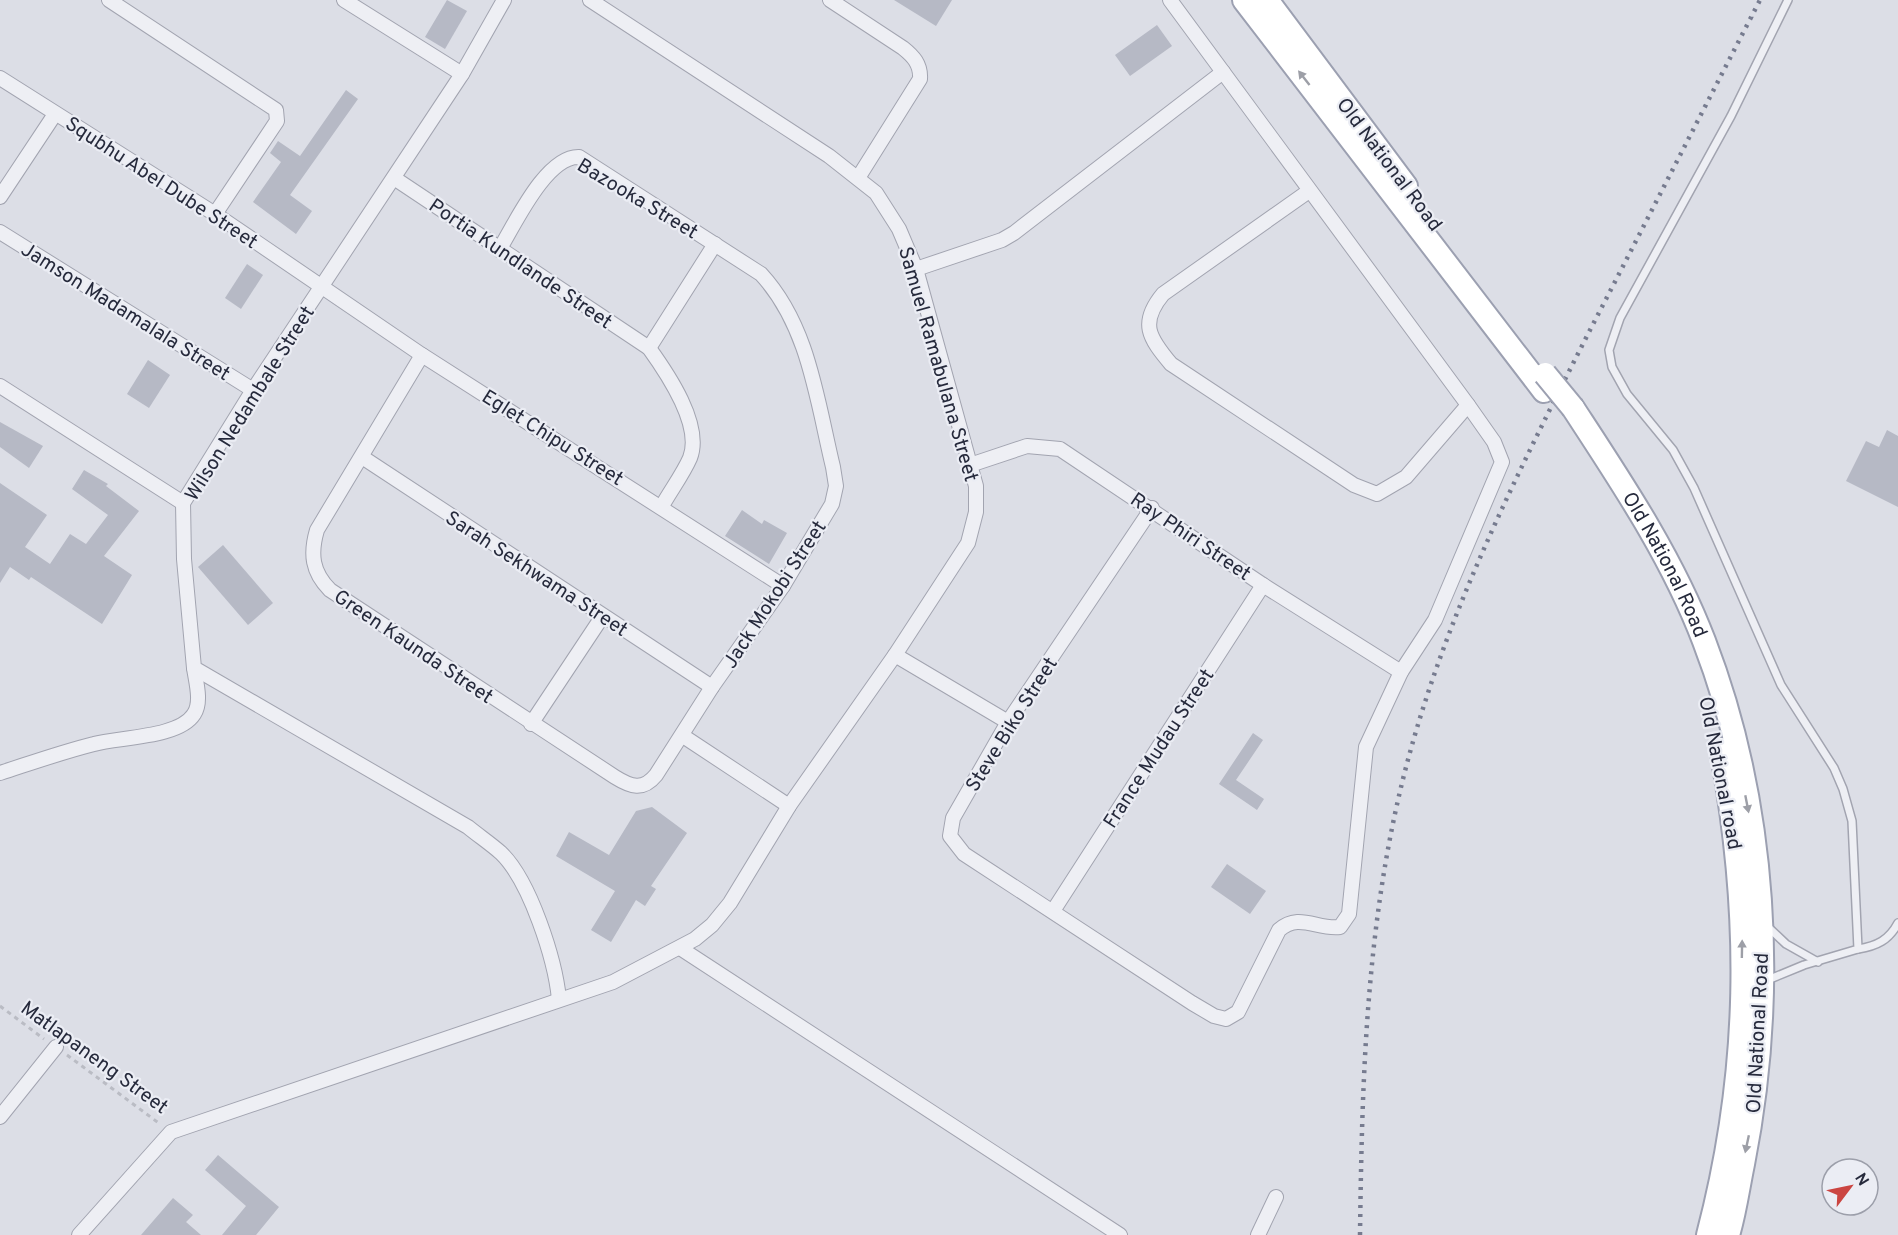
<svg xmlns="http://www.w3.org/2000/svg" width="1898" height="1235" font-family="Overpass,sans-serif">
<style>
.building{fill:#b6b9c5}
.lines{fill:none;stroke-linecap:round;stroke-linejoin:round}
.lane-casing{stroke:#a2a4b0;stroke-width:10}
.street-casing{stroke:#a2a4b0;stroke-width:16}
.primary-casing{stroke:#9ca0b1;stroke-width:26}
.path{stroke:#babcc4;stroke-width:3;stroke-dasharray:4.5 4.5;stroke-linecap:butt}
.lane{stroke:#eeeff4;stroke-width:7}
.street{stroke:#eeeff4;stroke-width:14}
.primary{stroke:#fff;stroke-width:22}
.rail{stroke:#767b8f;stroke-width:4.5;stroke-dasharray:3 6;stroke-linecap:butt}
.primary-bridge-casing{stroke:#9ca0b1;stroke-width:26;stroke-linecap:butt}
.primary-bridge{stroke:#fff;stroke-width:22}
.oneway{fill:#9d9fa7}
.labels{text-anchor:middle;stroke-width:4.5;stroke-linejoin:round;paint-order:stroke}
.street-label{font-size:20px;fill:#262a3c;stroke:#ebedf4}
</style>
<rect width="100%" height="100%" fill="#dcdee6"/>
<g class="building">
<polygon points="447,0 467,11 445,49 425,37"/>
<polygon points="894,0 952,0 936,26"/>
<polygon points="1157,25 1172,46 1130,76 1115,55"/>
<polygon points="346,90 358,99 290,195 312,211 296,234 253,202 281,162 270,153 278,141 300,156"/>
<polygon points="247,264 263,275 241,309 225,298"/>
<polygon points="148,360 170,375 149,408 127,394"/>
<polygon points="0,422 43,446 29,468 0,447"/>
<polygon points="1887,430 1898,436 1898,507 1846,481 1866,441 1879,447"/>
<polygon points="84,470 108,484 106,486 139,511 104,556 132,575 102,624 31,577 29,580 10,567 0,583 0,483 47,515 25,547 50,564 70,534 86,544 108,515 72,489"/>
<polygon points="742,510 762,524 764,520 787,533 769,564 725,536"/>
<polygon points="223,545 273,603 248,625 198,567"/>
<polygon points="1253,733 1263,740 1236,780 1264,799 1257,810 1219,784"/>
<polygon points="652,807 687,833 651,886 656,889 645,906 636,900 611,942 591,930 615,891 556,856 569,832 609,855 636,811"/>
<polygon points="1227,864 1266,891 1250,914 1211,887"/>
<polygon points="218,1155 279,1207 256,1235 222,1235 246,1206 205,1170"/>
<polygon points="173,1198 193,1215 186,1222 201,1235 141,1235"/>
</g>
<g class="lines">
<g class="lane-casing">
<g id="lane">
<polyline points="1767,926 1786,944 1818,962"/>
<path d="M1858,949C1877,946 1889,940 1898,923"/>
<polyline points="1765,981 1804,965 1858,949 1852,821 1843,789 1834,768 1781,685 1694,488 1673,450 1627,394 1612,367 1609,350 1620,318 1731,116 1788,0"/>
</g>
</g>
<g class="street-casing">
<g id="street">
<polyline points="109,0 276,110 277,121 215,214"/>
<polyline points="344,0 462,74"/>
<path d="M504,0L462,74L253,390L183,503L184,559L194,668L468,827C479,836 491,844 501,853C530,881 555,959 559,999"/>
<path d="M830,0L903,48C913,56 921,64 920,79L858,178"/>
<polyline points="0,78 215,214 422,355 783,586"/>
<path d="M394,178L649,348C667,373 703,425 690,458C683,474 671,490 662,506"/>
<path d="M1309,191L1163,294C1139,323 1149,338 1171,364L1354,485L1377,494L1406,477L1468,405"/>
<polyline points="0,197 55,114"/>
<polyline points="0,232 253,390"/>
<polyline points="916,269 1002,240 1014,233 1223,72"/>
<polyline points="649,348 715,244"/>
<path d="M422,355L317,530C310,554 312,572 330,590L615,777C631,787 643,791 656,775L712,687L783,586L832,504L836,486L833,467C817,401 809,326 761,274L579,157C546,156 515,224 499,250"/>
<polyline points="0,386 183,503"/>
<polyline points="362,457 712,687"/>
<polyline points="970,465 1027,446 1060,449 1263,585 1401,672"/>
<path d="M1152,508L1008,722L953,818L950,836L964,854L1192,1003L1214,1016L1226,1019L1238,1012L1279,930C1299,912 1317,930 1340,927L1349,914L1366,747L1401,672L1435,620L1502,462L1494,442L1468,405L1170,0"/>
<polyline points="895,655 1008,722"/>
<polyline points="531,724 602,617"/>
<polyline points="683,736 789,806"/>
<path d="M0,773C31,763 62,752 94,744C119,737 179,738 194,714C202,702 196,682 194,668"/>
<polyline points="1053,911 1263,585"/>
<polyline points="680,948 1120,1235"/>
<polyline points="0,1117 56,1047"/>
<polyline points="79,1235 171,1132 613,982 695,939 712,925 730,903 789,806 895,655 968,543 976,512 976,486 972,472 916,269 899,229 876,193 829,156 590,0"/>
<polyline points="1258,1235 1276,1197"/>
</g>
</g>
<g class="primary-casing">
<g id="primary">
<polyline points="1244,0 1544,391"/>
<polyline points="1267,0 1406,186"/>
<path id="s1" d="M1573,408C1622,483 1672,557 1704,641C1767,805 1777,992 1743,1164C1738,1188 1735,1212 1728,1235"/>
<path d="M1708,1235C1751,1071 1752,916 1721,749"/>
</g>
</g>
<g class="path">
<polyline points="0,1006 44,1039"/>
<polyline points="67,1055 160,1124"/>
</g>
<use href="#lane" class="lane"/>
<use href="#street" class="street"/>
<use href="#primary" class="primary"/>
<path class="rail" d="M1360,1235C1362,1080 1366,926 1404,775C1444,617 1517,474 1590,330C1647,220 1703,110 1760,0"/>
<g class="primary-bridge-casing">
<polyline id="primary-bridge" points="1545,374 1573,408"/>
</g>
<use href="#primary-bridge" class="primary-bridge"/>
</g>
<defs><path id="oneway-solid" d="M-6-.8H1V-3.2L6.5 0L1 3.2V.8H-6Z" transform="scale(1.5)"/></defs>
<g class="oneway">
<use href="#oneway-solid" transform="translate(1304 78) rotate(-128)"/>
<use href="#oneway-solid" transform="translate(1747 804) rotate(79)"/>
<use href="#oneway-solid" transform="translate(1742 949) rotate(-89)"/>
<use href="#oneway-solid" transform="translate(1747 1144) rotate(102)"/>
</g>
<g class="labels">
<g class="street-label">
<text transform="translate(1390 164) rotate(53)" y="7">Old National Road</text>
<text transform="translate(162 182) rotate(33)" y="7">Squbhu Abel Dube Street</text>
<text transform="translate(638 198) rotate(31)" y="7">Bazooka Street</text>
<text transform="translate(521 263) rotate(34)" y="7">Portia Kundlande Street</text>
<text transform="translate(126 311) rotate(32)" y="7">Jamson Madamalala Street</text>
<text transform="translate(939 364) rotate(74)" y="7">Samuel Ramabulana Street</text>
<text transform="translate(249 403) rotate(-58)" y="7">Wilson Nedambale Street</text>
<text transform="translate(553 437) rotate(32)" y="7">Eglet Chipu Street</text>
<text transform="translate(1191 536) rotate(34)" y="7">Ray Phiri Street</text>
<text dy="7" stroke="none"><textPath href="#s1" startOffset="182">Old National Road</textPath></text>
<text transform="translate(537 573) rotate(33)" y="7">Sarah Sekhwama Street</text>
<text transform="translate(774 594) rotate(-57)" y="7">Jack Mokobi Street</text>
<text transform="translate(414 646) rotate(34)" y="7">Green Kaunda Street</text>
<text transform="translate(1011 724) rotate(-58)" y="7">Steve Biko Street</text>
<text transform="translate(1158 748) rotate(-57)" y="7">France Mudau Street</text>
<text transform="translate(1721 773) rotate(79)" y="7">Old National road</text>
<text transform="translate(1757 1033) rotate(-87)" y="7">Old National Road</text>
<text transform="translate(95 1057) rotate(36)" y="7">Matlapaneng Street</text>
</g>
</g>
<g transform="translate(1850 1187) rotate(58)"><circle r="28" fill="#ebedf4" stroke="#9c9faa" stroke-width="1.5"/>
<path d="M0-4.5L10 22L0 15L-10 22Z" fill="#cb4541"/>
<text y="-9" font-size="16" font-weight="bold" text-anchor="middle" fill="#262a3c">N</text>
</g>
</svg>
